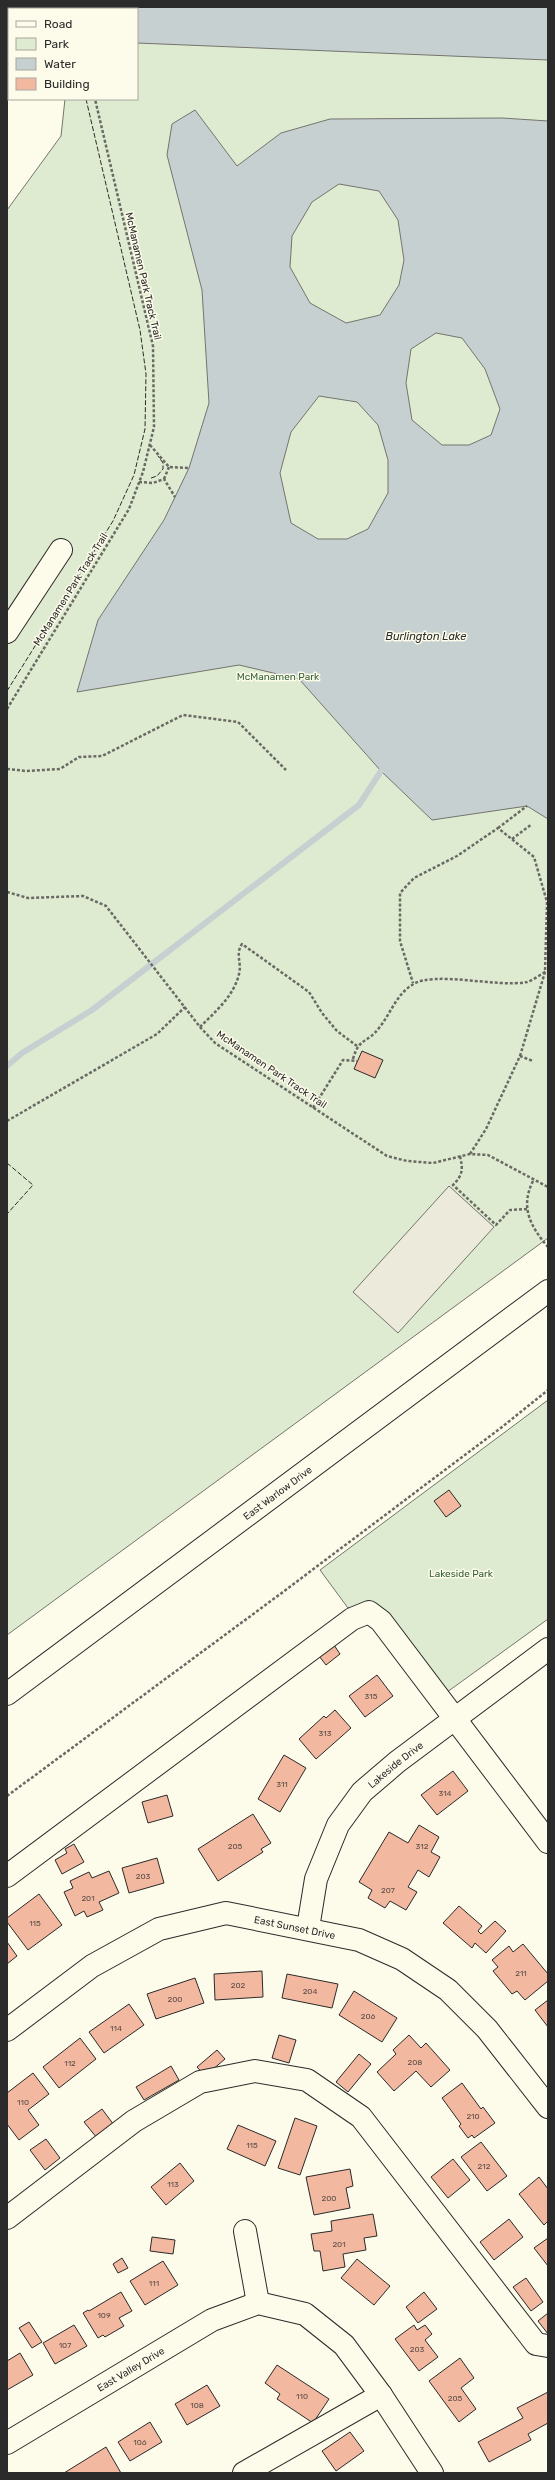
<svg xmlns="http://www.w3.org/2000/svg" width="555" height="2480" font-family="Rubik,sans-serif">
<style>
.green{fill:#deebd1;stroke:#74746e}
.parking{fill:#eceadb;stroke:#74746e}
.water{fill:#c7d0d0;stroke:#74746e;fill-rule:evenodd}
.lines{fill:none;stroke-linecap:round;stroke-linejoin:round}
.stream{stroke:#c7d0d0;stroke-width:6}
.building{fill:#f2b8a0;stroke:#2b2b2b}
.minor-casing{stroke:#2b2b2b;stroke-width:24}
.path{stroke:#6a6964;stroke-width:2.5;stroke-dasharray:3 2;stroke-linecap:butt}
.minor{stroke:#fdfbea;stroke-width:22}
.fence{stroke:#2b2b2b;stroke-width:1;stroke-dasharray:5 2;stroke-linecap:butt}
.labels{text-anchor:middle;stroke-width:3;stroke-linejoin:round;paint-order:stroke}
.number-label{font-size:8px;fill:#5d4e48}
.street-label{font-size:10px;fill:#2b2b2b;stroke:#fdfbea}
.park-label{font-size:10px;fill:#34623c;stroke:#fdfbea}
.water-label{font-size:11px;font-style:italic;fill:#2b2b2b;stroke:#fdfbea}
</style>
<rect width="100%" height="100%" fill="#fdfbea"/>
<g class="green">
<polygon points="7,7 548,7 548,1238 7,1635 7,210 61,136 65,99 137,99 137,9 9,9 9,99 7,99"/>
<polygon points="548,1400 548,1619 443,1695 367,1606 348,1608 320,1570"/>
</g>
<polygon class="parking" points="449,1186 494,1227 398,1333 353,1292"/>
<g class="water">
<polygon points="119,7 548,7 548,60 137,43 137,9 119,9"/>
<path d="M195,110L237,166L281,133L330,119L502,118L548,121V819L527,806L432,820L381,771L299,679L239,665L77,692L98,620L164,520L189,468L209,403L202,290L167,155L172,124ZM339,184L379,191L398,220L404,260L399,285L380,315L346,323L310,303L290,267L292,236L312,202ZM436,333L462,338L485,369L500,409L491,435L469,445H442L412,420L406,383L411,349ZM319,396L357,402L378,425L388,460V493L368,529L347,539H318L291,523L280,473L291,432Z"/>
</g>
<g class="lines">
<polyline class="stream" points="7,1066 22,1053 92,1010 359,805 381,771"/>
</g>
<g class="building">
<polygon points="362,1051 383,1060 375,1078 354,1069"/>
<polygon points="449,1490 461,1506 446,1517 434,1501"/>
<polygon points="334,1645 340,1654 326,1665 319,1656"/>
<polygon points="377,1675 393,1696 365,1717 349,1696"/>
<polygon points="335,1710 351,1728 316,1759 299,1739 324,1716 326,1718"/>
<polygon points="284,1755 306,1768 280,1812 258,1799"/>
<polygon points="453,1771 468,1791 437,1815 421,1795"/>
<polygon points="167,1795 173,1816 148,1823 142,1802"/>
<polygon points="253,1814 271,1843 261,1849 263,1852 218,1881 198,1849"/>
<polygon points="419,1825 439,1837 431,1852 440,1857 429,1877 418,1870 408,1887 417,1892 406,1910 390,1901 385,1908 368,1898 372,1890 359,1882 389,1832 408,1843"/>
<polygon points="74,1844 84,1862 62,1874 55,1860 67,1853 65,1849"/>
<polygon points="157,1858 164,1883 129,1893 122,1868"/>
<polygon points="109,1871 119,1893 99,1902 103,1910 87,1917 84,1911 75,1916 64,1892 73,1888 70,1881 89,1872 92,1878"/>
<polygon points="39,1894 62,1925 28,1950 7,1922 7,1918"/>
<polygon points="459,1906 482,1926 478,1931 481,1934 495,1921 506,1931 486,1953 475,1943 472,1948 443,1923"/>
<polygon points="7,1942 17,1956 7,1964"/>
<polygon points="523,1944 548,1974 548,1981 525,2000 517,1991 512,1994 493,1971 498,1967 492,1960 509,1946 513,1952"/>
<polygon points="262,1971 263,1997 215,2000 214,1974"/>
<polygon points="287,1974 338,1984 332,2008 282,1998"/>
<polygon points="195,1978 204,2003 156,2019 147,1994"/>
<polygon points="354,1991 397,2018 382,2042 339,2015"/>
<polygon points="548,2000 548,2027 535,2010"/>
<polygon points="129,2004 144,2025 104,2053 89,2032"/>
<polygon points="279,2035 296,2040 289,2063 272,2058"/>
<polygon points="409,2035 421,2048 426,2043 450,2070 431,2087 416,2071 394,2091 377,2072 396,2054 393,2050"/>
<polygon points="80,2038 96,2059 59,2088 43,2067"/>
<polygon points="217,2050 225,2059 205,2076 197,2067"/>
<polygon points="359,2054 371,2064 348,2092 336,2082"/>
<polygon points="171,2066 179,2080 144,2100 136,2087"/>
<polygon points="33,2073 49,2094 28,2110 39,2125 19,2140 7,2124 7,2093"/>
<polygon points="462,2083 481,2109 483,2107 495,2123 474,2138 472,2135 468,2138 459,2126 461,2124 442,2098"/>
<polygon points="102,2109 114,2125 97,2138 84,2122"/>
<polygon points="295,2118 317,2126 300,2175 278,2168"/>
<polygon points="238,2125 276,2141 265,2166 227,2149"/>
<polygon points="46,2139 60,2158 45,2170 30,2150"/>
<polygon points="481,2142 507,2176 487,2191 461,2157"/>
<polygon points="453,2159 470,2180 448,2198 431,2177"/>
<polygon points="180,2163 194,2181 166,2205 151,2187"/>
<polygon points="350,2169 353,2186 346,2188 350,2208 314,2215 306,2177"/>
<polygon points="539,2177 548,2189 548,2221 544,2225 519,2194"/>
<polygon points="373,2214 377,2236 364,2238 366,2250 343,2254 345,2267 323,2271 320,2251 314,2251 311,2234 332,2231 331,2221"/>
<polygon points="509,2219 523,2237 494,2260 480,2242"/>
<polygon points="152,2237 175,2240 173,2254 150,2251"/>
<polygon points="548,2238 548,2266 534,2248"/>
<polygon points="122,2258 128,2268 118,2273 113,2264"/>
<polygon points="357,2259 390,2286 374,2305 341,2278"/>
<polygon points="163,2261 178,2285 145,2305 130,2281"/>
<polygon points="526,2278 543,2302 531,2311 513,2287"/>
<polygon points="121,2292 132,2311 119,2318 124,2326 105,2337 103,2335 98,2338 83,2313 88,2310 89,2311"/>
<polygon points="424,2292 437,2309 418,2323 406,2307"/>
<polygon points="548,2313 548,2334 538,2321"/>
<polygon points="29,2322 42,2342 32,2348 19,2328"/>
<polygon points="74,2325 87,2346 55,2364 43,2343"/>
<polygon points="414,2325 417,2330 425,2325 432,2334 425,2340 438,2357 419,2371 395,2339"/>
<polygon points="20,2353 33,2375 7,2390 7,2361"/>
<polygon points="460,2358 474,2378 461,2388 476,2409 459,2422 429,2381"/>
<polygon points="277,2365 329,2399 313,2423 277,2399 280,2394 265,2383"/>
<polygon points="207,2385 220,2406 187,2425 175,2404"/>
<polygon points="548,2392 548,2423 528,2434 531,2440 489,2462 478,2442 523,2418 517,2408"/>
<polygon points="150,2422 162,2442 130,2461 118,2442"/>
<polygon points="350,2432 364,2451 336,2471 322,2451"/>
<polygon points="106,2447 121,2473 64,2473"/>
</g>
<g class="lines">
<g class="minor-casing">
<g id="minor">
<polyline points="7,632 61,550"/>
<path id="s1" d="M7,1694L548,1291"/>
<polyline points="7,1876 352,1619 369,1612 381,1621 548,1842"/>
<path id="s2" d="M308,1928L316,1879L338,1825L362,1792L397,1762L548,1649"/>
<path id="s3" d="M7,2030L92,1966L159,1929L226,1913L359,1940L402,1959L448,1990L487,2029L548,2107"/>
<polyline points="7,2218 134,2121 200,2082 255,2071 307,2080 361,2117 536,2344 548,2346"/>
<polyline points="245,2231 258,2303"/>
<path id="s4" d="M7,2443L212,2320L258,2303L305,2314L344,2345L381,2395L432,2473"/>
<polyline points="244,2473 381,2395"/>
</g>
</g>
<g class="path">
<polyline points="74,7 75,9"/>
<polyline points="150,445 169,467 189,468"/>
<polyline points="164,479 169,467"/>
<polyline points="139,482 153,483 164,479 175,497"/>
<polyline points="7,709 129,509 143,472 154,427 153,346 95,99"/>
<polyline points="7,769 26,771 60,769 79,757 102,756 183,715 238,722 286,770"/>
<polyline points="498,828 527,806"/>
<polyline points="512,839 532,824"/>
<polyline points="7,892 28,898 83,896 106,906 200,1027 215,1043 387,1156 407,1161 433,1163 470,1154 488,1155 548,1187"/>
<path d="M200,1027C215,1012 234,996 239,974C242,963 235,954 242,944L309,992L322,1013L337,1031L357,1046"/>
<polyline points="520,1056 545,972 548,971"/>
<path d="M353,1059C359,1037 368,1043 379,1028C391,1013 396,995 412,985C433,970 497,988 527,982C533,980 540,975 545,972L547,902L534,857L498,828L457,856L414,878L400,893V941L413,983"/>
<polyline points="313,1108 343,1060 357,1061"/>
<polyline points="7,1121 157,1034 185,1007"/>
<polyline points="470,1154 486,1129 520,1056 533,1061"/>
<path d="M460,1156C463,1169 463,1175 453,1185L496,1225L510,1210L527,1209"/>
<path d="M533,1181C520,1207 530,1226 548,1247"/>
<polyline points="7,1796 283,1592 502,1427 548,1390"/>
</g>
<use href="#minor" class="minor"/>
<g class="fence">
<polyline points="65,7 65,9"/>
<polyline points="151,478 157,476 163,469 163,463 158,456"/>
<polyline points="7,691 113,521 134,475 145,429 146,374 140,330 86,99"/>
<polyline points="7,1163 33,1185 7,1214"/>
</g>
</g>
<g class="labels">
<g class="number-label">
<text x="371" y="1699">315</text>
<text x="325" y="1736">313</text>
<text x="282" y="1787">311</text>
<text x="445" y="1796">314</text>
<text x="235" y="1849">205</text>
<text x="422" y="1849">312</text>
<text x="143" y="1879">203</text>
<text x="388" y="1893">207</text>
<text x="88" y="1901">201</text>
<text x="35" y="1926">115</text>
<text x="521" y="1976">211</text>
<text x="238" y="1988">202</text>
<text x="310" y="1994">204</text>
<text x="175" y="2002">200</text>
<text x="368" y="2019">206</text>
<text x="116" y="2031">114</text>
<text x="415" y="2065">208</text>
<text x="70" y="2066">112</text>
<text x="23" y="2105">110</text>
<text x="473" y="2119">210</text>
<text x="252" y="2148">115</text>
<text x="484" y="2169">212</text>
<text x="173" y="2187">113</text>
<text x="329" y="2201">200</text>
<text x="339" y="2247">201</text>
<text x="154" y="2286">111</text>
<text x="104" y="2318">109</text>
<text x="65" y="2348">107</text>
<text x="417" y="2352">203</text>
<text x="302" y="2399">110</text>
<text x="455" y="2401">205</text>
<text x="197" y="2408">108</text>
<text x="140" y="2445">106</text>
</g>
<g class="street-label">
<text transform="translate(144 276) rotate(77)" y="4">McManamen Park Track Trail</text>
<text transform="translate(70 589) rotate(-58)" y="4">McManamen Park Track Trail</text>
<text transform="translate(272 1069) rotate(34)" y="4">McManamen Park Track Trail</text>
<text dy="4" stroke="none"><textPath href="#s1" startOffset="337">East Warlow Drive</textPath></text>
<text dy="4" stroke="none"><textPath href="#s2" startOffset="192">Lakeside Drive</textPath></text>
<text dy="4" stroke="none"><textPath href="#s3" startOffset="322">East Sunset Drive</textPath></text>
<text dy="4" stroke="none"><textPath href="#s4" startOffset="144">East Valley Drive</textPath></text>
</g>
<g class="park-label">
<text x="278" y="680">McManamen Park</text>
<text x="461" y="1577">Lakeside Park</text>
</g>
<g class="water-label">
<text x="426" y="640">Burlington Lake</text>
</g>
</g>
<rect width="555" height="2480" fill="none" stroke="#2b2b2b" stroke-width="16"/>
<rect x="8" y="8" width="130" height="92" fill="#fdfbea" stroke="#a9a89e"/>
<rect x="16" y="21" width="20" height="6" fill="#fdfbea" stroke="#a9a89e"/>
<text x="44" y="28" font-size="12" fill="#2b2b2b">Road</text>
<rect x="16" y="38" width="20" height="12" fill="#deebd1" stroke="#a9a89e"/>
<text x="44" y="48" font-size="12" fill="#2b2b2b">Park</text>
<rect x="16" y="58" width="20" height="12" fill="#c7d0d0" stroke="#a9a89e"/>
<text x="44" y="68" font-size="12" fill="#2b2b2b">Water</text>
<rect x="16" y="78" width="20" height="12" fill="#f2b8a0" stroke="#a9a89e"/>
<text x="44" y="88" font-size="12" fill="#2b2b2b">Building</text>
</svg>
